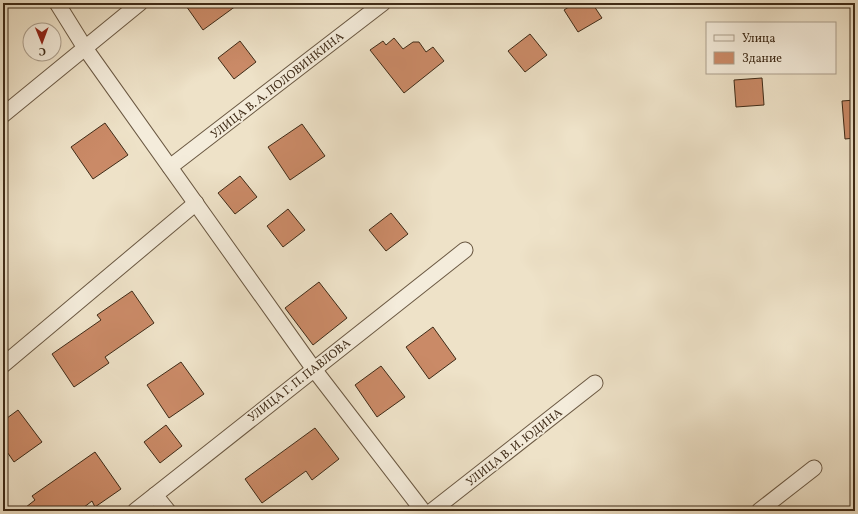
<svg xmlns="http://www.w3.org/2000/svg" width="858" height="514" font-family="Vollkorn,serif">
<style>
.building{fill:#ca8a67;stroke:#3f2b17}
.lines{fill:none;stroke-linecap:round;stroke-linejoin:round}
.minor-casing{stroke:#6b5943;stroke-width:17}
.minor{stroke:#f4ecdb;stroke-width:15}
.labels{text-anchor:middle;stroke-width:3.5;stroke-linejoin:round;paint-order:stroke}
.street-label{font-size:12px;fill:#3f2b17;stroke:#f4ecdb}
</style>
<rect width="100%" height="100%" fill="#eee2c8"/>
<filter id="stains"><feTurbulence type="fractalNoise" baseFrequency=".005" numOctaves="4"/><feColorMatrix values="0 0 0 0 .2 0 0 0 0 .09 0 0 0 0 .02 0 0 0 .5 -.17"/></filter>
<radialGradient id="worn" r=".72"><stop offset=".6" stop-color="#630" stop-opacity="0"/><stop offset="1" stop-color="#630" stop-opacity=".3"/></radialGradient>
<g class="building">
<polygon points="184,3 240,3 203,30"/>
<polygon points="575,3 592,3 602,18 578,32 564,10"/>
<polygon points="530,34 547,55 525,72 508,51"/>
<polygon points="394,38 403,49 413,42 419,42 426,52 433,47 444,61 404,93 370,50 383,41 386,45"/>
<polygon points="240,41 256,62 234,79 218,58"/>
<polygon points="762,78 764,105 736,107 734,80"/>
<polygon points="855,100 855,138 845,139 842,101"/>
<polygon points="105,123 128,155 93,179 71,147"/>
<polygon points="302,124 325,156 290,180 268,147"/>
<polygon points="240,176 257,197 235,214 218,193"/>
<polygon points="288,209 305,230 283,247 267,226"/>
<polygon points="391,213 408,234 386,251 369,230"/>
<polygon points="319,282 347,318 313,345 285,308"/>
<polygon points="132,291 154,323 105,357 109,363 74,387 52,354 101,320 97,315"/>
<polygon points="433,327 456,359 429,379 406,347"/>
<polygon points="181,362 204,394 169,418 147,385"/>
<polygon points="381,366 405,397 377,417 355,385"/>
<polygon points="18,410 42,442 14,462 3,446 3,421"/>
<polygon points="166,425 182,446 160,463 144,442"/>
<polygon points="315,428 339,459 312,480 306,471 262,503 245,479"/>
<polygon points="95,452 121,489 95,507 92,501 79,511 21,511 35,500 32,496"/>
</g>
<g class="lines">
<g class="minor-casing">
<g id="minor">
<polyline points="57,3 85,48 313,368 423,511"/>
<polyline points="3,115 140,3"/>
<polyline points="170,167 383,3"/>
<polyline points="3,365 196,203"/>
<polyline points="155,495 168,511"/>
<polyline points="135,511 465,250"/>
<polyline points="432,511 595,383"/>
<polyline points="759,511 814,468"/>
</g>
</g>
<use href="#minor" class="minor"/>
</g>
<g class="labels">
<g class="street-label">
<text transform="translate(277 85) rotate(-38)" y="4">УЛИЦА В. А. ПОЛОВИНКИНА</text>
<text transform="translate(299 380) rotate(-38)" y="4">УЛИЦА Г. П. ПАВЛОВА</text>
<text transform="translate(514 447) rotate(-38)" y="4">УЛИЦА В. И. ЮДИНА</text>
</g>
</g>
<rect width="858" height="514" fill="none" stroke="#eee2c8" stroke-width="16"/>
<rect x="4" y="4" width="850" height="506" fill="none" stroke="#3f2b17" stroke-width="2"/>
<rect x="8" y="8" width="842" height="498" fill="none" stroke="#3f2b17"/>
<rect x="706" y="22" width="130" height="52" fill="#f4ecdb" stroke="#ac9f8d"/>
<rect x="714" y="35" width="20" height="6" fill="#f4ecdb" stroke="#ac9f8d"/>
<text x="742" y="42" font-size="12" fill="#3f2b17">Улица</text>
<rect x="714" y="52" width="20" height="12" fill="#ca8a67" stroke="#ac9f8d"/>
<text x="742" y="62" font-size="12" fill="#3f2b17">Здание</text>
<g transform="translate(42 42) rotate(179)"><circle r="19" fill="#f4ecdb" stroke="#ac9f8d"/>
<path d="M0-3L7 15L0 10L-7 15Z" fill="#8f2418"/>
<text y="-6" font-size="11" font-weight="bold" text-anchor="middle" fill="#3f2b17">С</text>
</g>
<rect width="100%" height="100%" filter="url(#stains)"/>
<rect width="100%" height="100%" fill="url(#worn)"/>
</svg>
